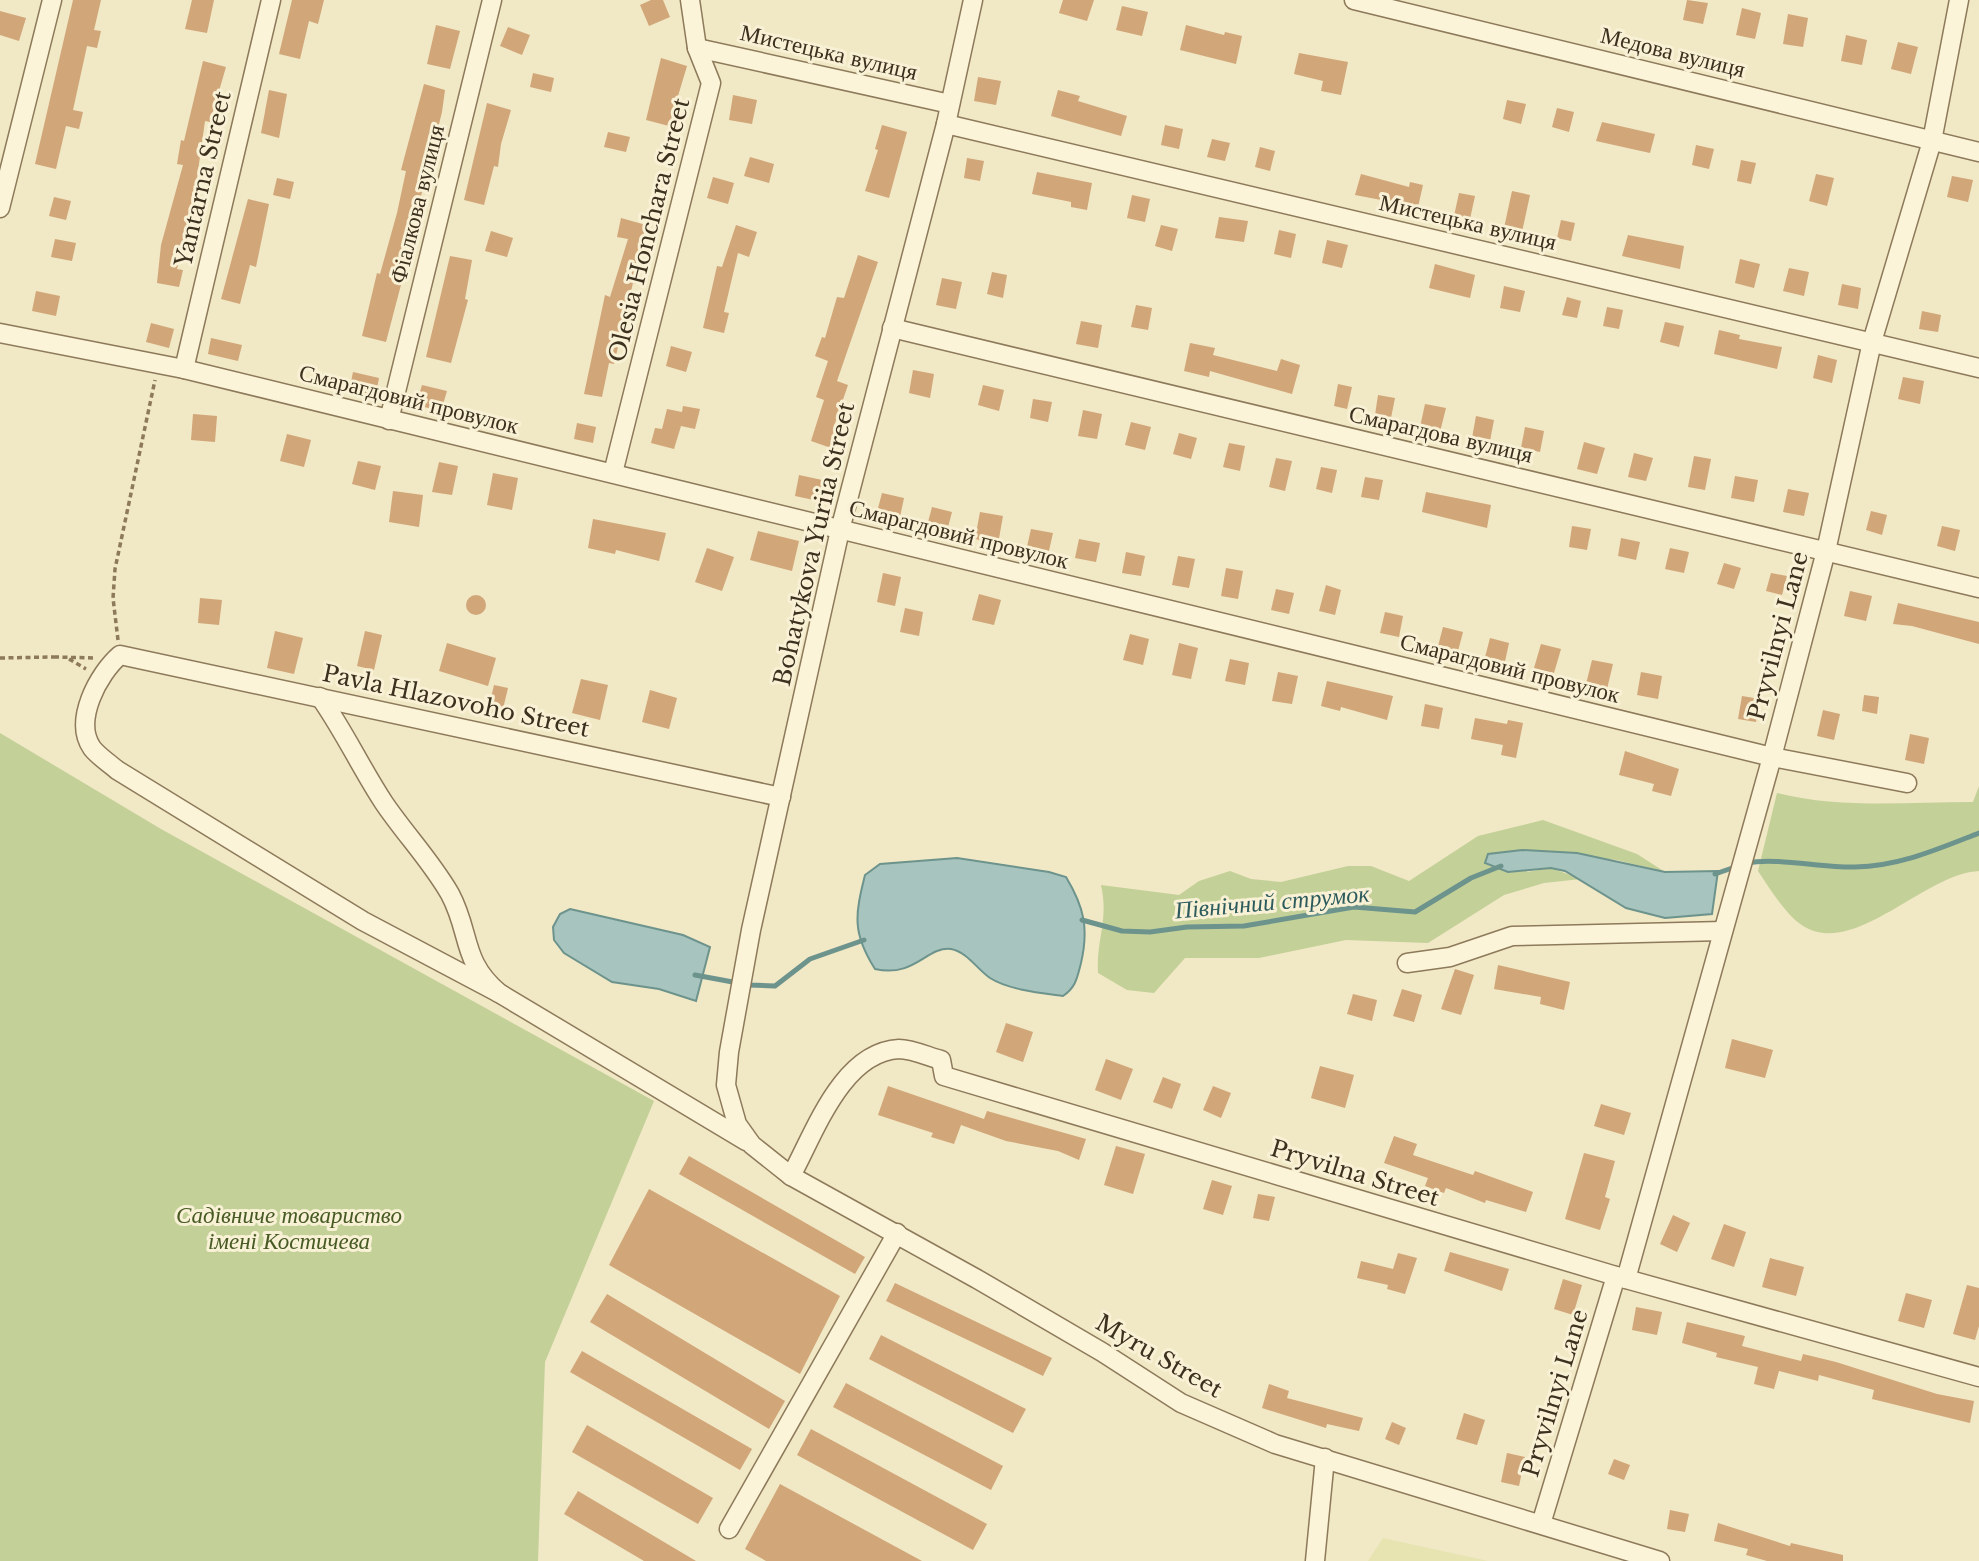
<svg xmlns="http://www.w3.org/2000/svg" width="1979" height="1561" font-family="'Libre Baskerville',serif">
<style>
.farmland{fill:#e7e4b2}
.green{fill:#c3d098}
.water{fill:#a7c4be;stroke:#6d938d;stroke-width:2}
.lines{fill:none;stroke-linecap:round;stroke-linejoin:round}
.stream{stroke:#6d938d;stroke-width:5}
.building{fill:#d1a679}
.minor-casing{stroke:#8d7a5a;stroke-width:21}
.path{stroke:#8d7a5a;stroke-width:3.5;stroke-dasharray:5 3.5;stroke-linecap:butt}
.minor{stroke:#fbf4d9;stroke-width:18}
.labels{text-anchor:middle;stroke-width:6;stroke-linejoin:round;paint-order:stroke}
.street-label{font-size:23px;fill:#3c301e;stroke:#f8f1d5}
.park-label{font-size:23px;font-style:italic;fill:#475a24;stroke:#f8f1d5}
.water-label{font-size:24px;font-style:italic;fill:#2d5b5d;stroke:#f8f1d5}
</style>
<rect width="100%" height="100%" fill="#f1e8c5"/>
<polygon class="farmland" points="1383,1538 1488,1561 1368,1561"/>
<g class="green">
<polygon points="0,733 161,829 654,1101 545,1362 538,1561 0,1561"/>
<path d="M1979,786V871C1919,874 1843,973 1790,915C1778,902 1768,886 1758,871L1777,793C1840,809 1907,802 1973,802Z"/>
<path d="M1543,820L1637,854L1665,872L1617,860L1522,850L1527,872L1551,868L1581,879L1544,883L1504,895L1428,943L1346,940L1259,958H1185L1154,993L1127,990L1098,973C1096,939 1109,921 1101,885L1179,895L1199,881L1230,871L1251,879L1281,882L1348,866H1371L1409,881L1478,836Z"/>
</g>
<g class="water">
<polygon points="1522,850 1577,853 1665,872 1718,871 1712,914 1665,918 1626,908 1565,871 1551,868 1508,872 1485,863 1488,854"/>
<path d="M957,858L1049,872L1066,877C1084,907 1089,928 1081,963C1077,978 1076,987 1063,996C1041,993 1009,990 990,978C977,969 967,952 951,949C927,946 915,978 875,969C852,933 855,915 865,875L880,864Z"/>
<polygon points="570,909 683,935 710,947 696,1001 659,989 612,982 564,953 554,940 553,927 560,914"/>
</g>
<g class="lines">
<g class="stream">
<path d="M1748,863C1774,857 1824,868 1855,867C1900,866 1938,849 1979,833"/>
<polyline points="1715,874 1738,866"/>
<polyline points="1082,920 1122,931 1150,932 1187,927 1244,926 1354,907 1415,912 1471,878 1501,866"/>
<polyline points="695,975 749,985 775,986 810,959 864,940"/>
</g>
</g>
<g class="building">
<polygon points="73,0 101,0 94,30 101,31 97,48 87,46 73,110 83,112 79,129 66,126 56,169 35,164"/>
<polygon points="192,0 214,0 207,33 185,29"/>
<polygon points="292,0 324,0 318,24 309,21 300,59 279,54"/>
<polygon points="651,0 663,0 670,17 649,26 640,5"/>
<polygon points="1063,0 1094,0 1087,21 1059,13"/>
<polygon points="1687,0 1708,3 1703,24 1683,20"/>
<polygon points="1122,6 1148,12 1142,36 1116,30"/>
<polygon points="1742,8 1761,13 1755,39 1736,35"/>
<polygon points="0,11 26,18 19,41 0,35"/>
<polygon points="1788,14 1808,18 1803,47 1783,44"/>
<polygon points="436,25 460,31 450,69 427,64"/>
<polygon points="1186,25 1224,35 1225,32 1242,36 1236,64 1180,50"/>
<polygon points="508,27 530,35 522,55 500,46"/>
<polygon points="1846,35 1867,40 1862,65 1841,61"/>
<polygon points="1898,42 1918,47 1911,74 1891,69"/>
<polygon points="1299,53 1348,62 1341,95 1321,91 1323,81 1294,74"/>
<polygon points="661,58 687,66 669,126 646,120"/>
<polygon points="203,61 226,67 210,122 205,121 196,185 200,186 177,269 183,270 179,287 157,283 161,245 183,165 177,164 181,140 184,141"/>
<polygon points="533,73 554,78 551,92 530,87"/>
<polygon points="978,77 1001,81 996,105 974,101"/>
<polygon points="424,84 445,90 442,112 421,196 424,197 386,342 362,336 377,273 380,274 397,213 406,171 401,170"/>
<polygon points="269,90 287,94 279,138 261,133"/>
<polygon points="1058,90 1080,96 1078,101 1127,116 1121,136 1051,116"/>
<polygon points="733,95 757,100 752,124 729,120"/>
<polygon points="1507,100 1526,104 1521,124 1503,119"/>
<polygon points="487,103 511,110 501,144 498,167 494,166 484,205 464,200"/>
<polygon points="1557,108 1574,112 1569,132 1552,127"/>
<polygon points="1602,122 1655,134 1650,153 1596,141"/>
<polygon points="882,125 907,132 889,198 865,191 878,150 875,149"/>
<polygon points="1165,125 1183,129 1179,149 1161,145"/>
<polygon points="608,132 630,137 626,152 604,147"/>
<polygon points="1212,139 1230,143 1225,161 1207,157"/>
<polygon points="1696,145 1714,149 1709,169 1692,165"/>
<polygon points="1260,147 1275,151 1270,171 1255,167"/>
<polygon points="750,157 774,164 769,183 744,176"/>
<polygon points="967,158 984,161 980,181 964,178"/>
<polygon points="1741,160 1756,163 1751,184 1737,181"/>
<polygon points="1037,172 1092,183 1087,210 1071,207 1071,202 1032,194"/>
<polygon points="1361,174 1409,187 1410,182 1423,185 1418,207 1355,195"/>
<polygon points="1816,174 1834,178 1827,206 1809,201"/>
<polygon points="1952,176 1973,180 1968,202 1947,197"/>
<polygon points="713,177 734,183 728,204 707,198"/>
<polygon points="277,178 294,182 290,199 273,195"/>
<polygon points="1512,191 1530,195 1522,232 1504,228"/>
<polygon points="1459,193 1475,196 1470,219 1454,216"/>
<polygon points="1132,195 1150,199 1145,222 1127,218"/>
<polygon points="54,197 71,201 66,220 49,216"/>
<polygon points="248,199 269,204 256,267 250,265 240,304 221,299"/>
<polygon points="1219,217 1248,221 1244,242 1215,238"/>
<polygon points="621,218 646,225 636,264 641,265 636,284 633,283 614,364 609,363 602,397 584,394 605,295 610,297 628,239 617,237"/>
<polygon points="1561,220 1575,223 1571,241 1557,238"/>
<polygon points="736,225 757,232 749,257 738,253 724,312 729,313 724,333 703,328 717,266 722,267"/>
<polygon points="1161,225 1178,229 1172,251 1155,246"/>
<polygon points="1279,230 1296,234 1291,258 1274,254"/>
<polygon points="491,231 513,238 507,257 485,251"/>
<polygon points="1628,235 1684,246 1680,269 1622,256"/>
<polygon points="55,239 76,243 72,261 51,257"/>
<polygon points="1327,240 1348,245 1342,268 1322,263"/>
<polygon points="858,255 878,262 837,381 848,385 834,426 840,428 834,449 811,441 824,400 816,397 828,361 815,356 822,337 825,338 837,297 844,298"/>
<polygon points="450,256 472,260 465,299 468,300 451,363 426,357"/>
<polygon points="1740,259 1760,264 1754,288 1735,283"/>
<polygon points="1435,264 1475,275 1470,298 1429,288"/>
<polygon points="1789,268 1809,272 1804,296 1783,291"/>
<polygon points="992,272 1007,275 1003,298 987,294"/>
<polygon points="942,278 962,282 956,309 936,305"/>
<polygon points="1842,284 1861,288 1858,309 1838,305"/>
<polygon points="1504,286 1525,291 1520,312 1500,308"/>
<polygon points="36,291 60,296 56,316 32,311"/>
<polygon points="1567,297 1581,301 1577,318 1562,315"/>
<polygon points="1136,305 1152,308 1148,330 1131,327"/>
<polygon points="1607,307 1623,310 1619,329 1603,326"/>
<polygon points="1922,311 1941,315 1938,332 1919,329"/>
<polygon points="1081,321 1102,325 1098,348 1076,344"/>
<polygon points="1665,322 1684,326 1679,347 1660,342"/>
<polygon points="151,323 174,329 169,348 146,342"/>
<polygon points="1719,330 1740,335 1739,339 1782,347 1777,369 1714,354"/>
<polygon points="211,338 242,345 238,361 208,354"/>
<polygon points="1190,343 1215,348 1213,355 1277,371 1281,359 1300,365 1292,394 1210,371 1209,377 1184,371"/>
<polygon points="671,346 692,352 686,372 666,366"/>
<polygon points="1818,355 1837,360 1832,383 1813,378"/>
<polygon points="913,370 934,374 930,398 909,393"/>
<polygon points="353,372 379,378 375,398 349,392"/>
<polygon points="1903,377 1924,381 1920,404 1898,399"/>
<polygon points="1338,384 1352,387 1347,409 1334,406"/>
<polygon points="422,385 447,391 441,411 416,405"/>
<polygon points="983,385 1004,390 999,411 978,405"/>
<polygon points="1378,395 1395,398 1391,418 1375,415"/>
<polygon points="1033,399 1052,402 1048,422 1030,418"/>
<polygon points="1425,404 1446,408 1440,432 1420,427"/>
<polygon points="683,406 700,409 695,429 681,426 674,449 651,443 655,428 662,429 667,409 682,412"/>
<polygon points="1083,410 1102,414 1097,439 1078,436"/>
<polygon points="193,414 217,416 215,442 191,440"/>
<polygon points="1476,416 1494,420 1490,441 1472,438"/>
<polygon points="1131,422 1151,427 1145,450 1125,445"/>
<polygon points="577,423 596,427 593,443 574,439"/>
<polygon points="1525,427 1544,431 1540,452 1521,448"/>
<polygon points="1179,433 1197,438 1191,459 1173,454"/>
<polygon points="287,434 311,440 304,467 280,461"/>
<polygon points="1584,442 1605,448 1597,474 1577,469"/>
<polygon points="1229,443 1245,446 1240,471 1223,467"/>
<polygon points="1634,453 1653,458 1646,481 1628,477"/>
<polygon points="1694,456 1711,459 1705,490 1688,487"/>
<polygon points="1276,458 1292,461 1285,491 1269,487"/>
<polygon points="358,461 381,466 375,490 352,484"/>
<polygon points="439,462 458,466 452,495 432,492"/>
<polygon points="1321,467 1337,470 1332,493 1316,489"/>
<polygon points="493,473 518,478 512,510 487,505"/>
<polygon points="799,475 827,481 823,502 795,496"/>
<polygon points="1735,476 1758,480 1754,502 1731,498"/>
<polygon points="1365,477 1383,480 1379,500 1361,497"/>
<polygon points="1788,489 1809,493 1804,516 1783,512"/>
<polygon points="393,491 423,495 419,527 389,522"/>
<polygon points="1426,492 1491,505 1487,528 1422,512"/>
<polygon points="882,493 904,498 900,517 877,512"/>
<polygon points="932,507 952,512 947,531 927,526"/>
<polygon points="1871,511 1887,515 1882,535 1866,530"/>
<polygon points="980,512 1003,516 998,544 975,539"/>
<polygon points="593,519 666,533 659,561 616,550 615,554 588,548"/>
<polygon points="1572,526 1591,529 1587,550 1569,547"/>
<polygon points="1942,526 1960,530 1955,551 1937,546"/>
<polygon points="1031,529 1053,533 1048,555 1026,551"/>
<polygon points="758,531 799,541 792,571 750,560"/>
<polygon points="1621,538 1640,542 1636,560 1618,556"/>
<polygon points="1079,539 1100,543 1096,562 1075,558"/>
<polygon points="707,548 734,557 722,591 695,582"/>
<polygon points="1670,548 1689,552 1684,573 1665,569"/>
<polygon points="1126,552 1145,556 1141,576 1122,573"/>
<polygon points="1178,556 1195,559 1189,588 1172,585"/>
<polygon points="1724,563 1741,568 1734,589 1717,584"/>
<polygon points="1226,568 1243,571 1238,599 1221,596"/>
<polygon points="883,573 901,577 895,606 877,602"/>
<polygon points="1771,573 1787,576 1782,595 1766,591"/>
<polygon points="1326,585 1341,590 1335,615 1319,611"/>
<polygon points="1276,589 1294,593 1289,614 1271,610"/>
<polygon points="1850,591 1872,596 1866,621 1844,616"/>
<polygon points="979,594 1001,600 994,625 972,620"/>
<circle cx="476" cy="605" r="10"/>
<polygon points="200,598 222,600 219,625 198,623"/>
<polygon points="1898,603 1979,622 1979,644 1912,626 1893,624"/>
<polygon points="905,608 923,612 919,636 900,632"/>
<polygon points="1385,612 1403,616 1399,637 1380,633"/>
<polygon points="1443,627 1463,632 1457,655 1437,650"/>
<polygon points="275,631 303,638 294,674 267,668"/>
<polygon points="365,631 382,635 374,670 357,666"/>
<polygon points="1130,634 1149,639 1143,665 1123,660"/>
<polygon points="1490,638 1509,643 1504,666 1484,661"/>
<polygon points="447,643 496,658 488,686 439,671"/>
<polygon points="1179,643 1198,648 1191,679 1172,675"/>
<polygon points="1541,644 1561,649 1554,673 1534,668"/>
<polygon points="1230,659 1249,663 1245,685 1225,681"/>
<polygon points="1592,660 1613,664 1607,689 1586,684"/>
<polygon points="1278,672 1298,676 1292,704 1272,701"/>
<polygon points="1641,672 1662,676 1658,699 1637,695"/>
<polygon points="581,679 608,685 600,720 572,713"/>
<polygon points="1327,681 1393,696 1387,720 1341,707 1340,711 1321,706"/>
<polygon points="494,685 508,688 501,717 487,714"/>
<polygon points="650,690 677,698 669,729 642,722"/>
<polygon points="1864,695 1879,697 1877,714 1862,711"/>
<polygon points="1742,696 1760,699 1756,722 1738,719"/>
<polygon points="1425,704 1443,708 1439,729 1421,726"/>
<polygon points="1823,710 1840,714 1834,740 1817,736"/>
<polygon points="1475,718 1507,724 1508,720 1523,723 1516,758 1501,755 1503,745 1471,739"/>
<polygon points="1910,734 1929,738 1924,764 1905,760"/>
<polygon points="1625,751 1679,769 1671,796 1652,791 1654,784 1619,775"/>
<polygon points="1498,965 1570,982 1564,1010 1540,1004 1541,997 1494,989"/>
<polygon points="1455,969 1474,975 1461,1015 1441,1009"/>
<polygon points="1402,989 1422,995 1414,1022 1393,1016"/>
<polygon points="1353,994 1377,1000 1372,1021 1347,1014"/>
<polygon points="1006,1023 1033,1032 1023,1062 996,1052"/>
<polygon points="1732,1039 1773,1050 1765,1078 1725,1068"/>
<polygon points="1106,1059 1133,1069 1121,1100 1095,1090"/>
<polygon points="1320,1066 1354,1075 1345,1108 1311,1098"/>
<polygon points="1163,1077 1181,1084 1172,1109 1153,1102"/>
<polygon points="888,1086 984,1119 987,1111 1086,1139 1079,1160 1058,1151 1006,1141 961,1125 954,1144 931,1137 933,1133 878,1115"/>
<polygon points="1213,1086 1231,1093 1221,1118 1203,1110"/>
<polygon points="1601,1104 1631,1113 1624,1135 1594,1126"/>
<polygon points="1394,1136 1417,1144 1413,1155 1473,1175 1475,1171 1533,1192 1526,1212 1486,1200 1485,1203 1446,1188 1444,1193 1425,1186 1428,1178 1384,1163"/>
<polygon points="1116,1146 1145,1154 1133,1194 1104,1185"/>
<polygon points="1584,1153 1615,1161 1605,1197 1610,1199 1600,1230 1565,1219"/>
<polygon points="689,1156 865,1257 855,1274 679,1174"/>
<polygon points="1212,1180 1232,1186 1223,1215 1203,1209"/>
<polygon points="649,1189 840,1296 800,1374 609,1265"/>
<polygon points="1258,1194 1275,1197 1269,1221 1253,1218"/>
<polygon points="1673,1215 1690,1223 1677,1252 1660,1244"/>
<polygon points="1724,1224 1746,1232 1734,1267 1711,1259"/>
<polygon points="1450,1252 1509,1269 1502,1291 1444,1271"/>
<polygon points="1398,1253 1417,1258 1405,1294 1387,1289 1388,1285 1357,1278 1361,1261 1393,1269"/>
<polygon points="1770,1258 1804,1267 1796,1296 1762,1287"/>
<polygon points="1563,1279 1582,1285 1573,1315 1554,1309"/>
<polygon points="895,1283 1052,1358 1043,1376 886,1301"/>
<polygon points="1967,1285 1979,1288 1979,1326 1975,1340 1953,1334"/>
<polygon points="1906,1293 1932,1300 1924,1328 1898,1321"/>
<polygon points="607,1294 785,1401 769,1429 590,1322"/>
<polygon points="1636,1307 1662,1312 1657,1335 1632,1330"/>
<polygon points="1687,1322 1745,1336 1742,1346 1801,1361 1803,1354 1836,1362 1937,1394 1974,1401 1970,1423 1872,1399 1874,1390 1819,1375 1818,1381 1779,1371 1774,1389 1754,1384 1758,1367 1716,1357 1717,1353 1682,1343"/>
<polygon points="881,1335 1026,1409 1013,1433 869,1359"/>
<polygon points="582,1351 752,1449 740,1470 570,1372"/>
<polygon points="846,1383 1003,1466 991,1490 833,1407"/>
<polygon points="1269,1384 1289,1391 1287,1398 1363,1418 1359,1431 1327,1424 1326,1428 1262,1408"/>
<polygon points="1464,1413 1485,1420 1477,1445 1456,1439"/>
<polygon points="1392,1422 1406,1428 1399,1445 1385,1439"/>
<polygon points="587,1425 713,1498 698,1524 572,1452"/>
<polygon points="811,1429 987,1524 973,1550 797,1455"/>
<polygon points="1507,1453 1525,1457 1519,1486 1501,1482"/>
<polygon points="1614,1459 1630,1465 1624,1480 1608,1474"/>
<polygon points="780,1484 922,1561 766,1561 745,1549"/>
<polygon points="578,1491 696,1561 644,1561 564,1514"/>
<polygon points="1670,1510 1689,1514 1685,1532 1667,1529"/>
<polygon points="1718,1523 1790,1546 1791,1543 1843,1555 1843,1561 1767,1561 1746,1555 1748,1549 1714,1541"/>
</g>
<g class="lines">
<g class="minor-casing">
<g id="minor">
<polyline points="973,0 946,124 840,530 751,930 729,1052 726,1085 737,1124 752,1145 791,1176 977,1279 1102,1352 1181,1403 1275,1444 1660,1561"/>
<polyline points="1354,0 1979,152"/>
<polyline points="697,48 950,104"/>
<polyline points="946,124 1979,368"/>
<polyline points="0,208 52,0"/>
<polyline points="892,328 1979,588"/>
<polyline points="0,333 184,369 1772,757 1907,783"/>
<polyline points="184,369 271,0"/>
<polyline points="389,420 492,0"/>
<polyline points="613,473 711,83 697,48 690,0"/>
<path d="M320,697C344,731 361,768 384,803C405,834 431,861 450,894C471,933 461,961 499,993L746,1141"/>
<polyline points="1407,963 1450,957 1512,936 1723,931"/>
<path d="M499,993L363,921L117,770C109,763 98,756 92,748C73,721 98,674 120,655L781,797"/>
<path d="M791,1176C815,1132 842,1052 899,1049C912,1049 929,1057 941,1060L944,1076L1626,1279L1979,1377"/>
<polyline points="1626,1279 1772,757 1826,551 1872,342 1932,141 1959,0"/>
<polyline points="1541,1524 1616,1276"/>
<polyline points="729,1529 897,1233"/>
<polyline points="1315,1561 1325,1458"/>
</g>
</g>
<g class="path">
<polyline points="118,640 113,598 115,569 155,380"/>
<polyline points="54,657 96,658"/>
<polyline points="0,658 54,657"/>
<polyline points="69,659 86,669"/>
</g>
<use href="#minor" class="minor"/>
</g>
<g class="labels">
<g class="street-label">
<text transform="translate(829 52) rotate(13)" y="8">Мистецька вулиця</text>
<text transform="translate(1673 52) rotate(14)" y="8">Медова вулиця</text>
<text transform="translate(203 179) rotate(-77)" y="8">Yantarna Street</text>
<text transform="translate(417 204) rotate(-76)" y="8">Фіалкова вулиця</text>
<text transform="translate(1468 222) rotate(13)" y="8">Мистецька вулиця</text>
<text transform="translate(649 230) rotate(-76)" y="8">Olesia Honchara Street</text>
<text transform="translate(409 399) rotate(14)" y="8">Смарагдовий провулок</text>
<text transform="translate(1441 434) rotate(13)" y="8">Смарагдова вулиця</text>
<text transform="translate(959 534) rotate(14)" y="8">Смарагдовий провулок</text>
<text transform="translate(814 544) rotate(-77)" y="8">Bohatykova Yuriia Street</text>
<text transform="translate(1778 636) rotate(-75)" y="8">Pryvilnyi Lane</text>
<text transform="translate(1510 668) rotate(14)" y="8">Смарагдовий провулок</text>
<text transform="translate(456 701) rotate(12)" y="8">Pavla Hlazovoho Street</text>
<text transform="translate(1355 1173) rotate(17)" y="8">Pryvilna Street</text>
<text transform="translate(1159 1356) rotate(30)" y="8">Myru Street</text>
<text transform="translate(1555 1393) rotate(-73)" y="8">Pryvilnyi Lane</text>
</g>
<g class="park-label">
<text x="289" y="1223">Садівниче товариство<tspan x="289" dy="26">імені Костичева</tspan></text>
</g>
<g class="water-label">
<text transform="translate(1272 902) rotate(-5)" y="8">Північний струмок</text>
</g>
</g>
</svg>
